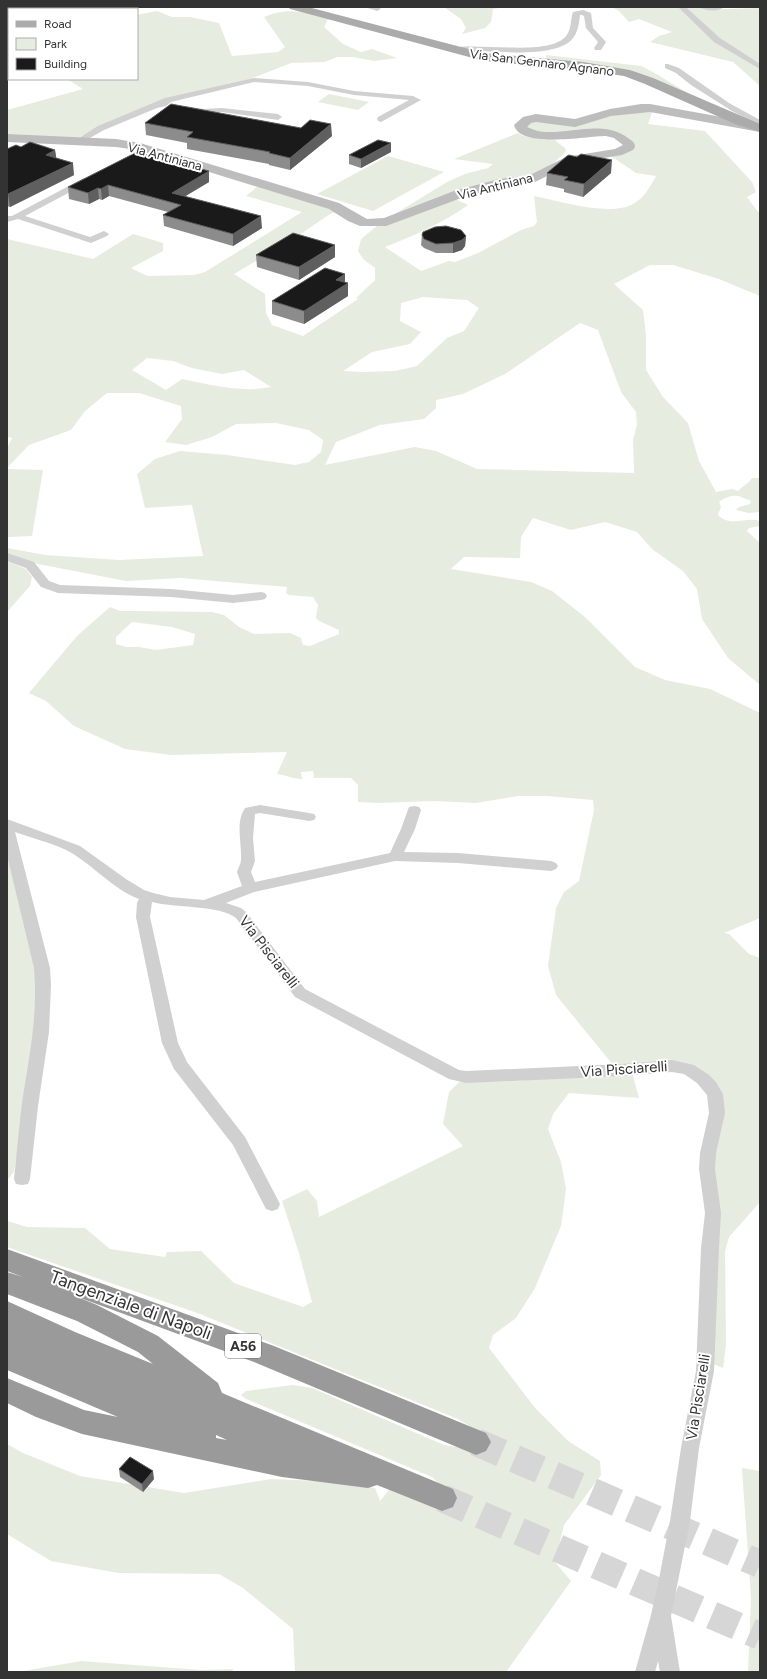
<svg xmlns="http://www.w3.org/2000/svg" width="767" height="1679" font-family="Figtree,sans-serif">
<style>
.green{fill:#e6ecdf;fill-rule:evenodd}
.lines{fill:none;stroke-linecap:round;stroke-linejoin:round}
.highway-tunnel{stroke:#d6d6d6;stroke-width:28;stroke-dasharray:28 14;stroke-linecap:butt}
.street{fill:#d0d0d0;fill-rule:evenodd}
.secondary{fill:#bdbdbd;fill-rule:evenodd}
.primary{fill:#ababab;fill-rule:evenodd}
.highway{fill:#9a9a9a;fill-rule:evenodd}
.wall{fill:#8c8c8c}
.shaded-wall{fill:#5f5f5f}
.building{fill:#1a1a1a;stroke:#5f5f5f}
.labels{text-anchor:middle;stroke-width:4;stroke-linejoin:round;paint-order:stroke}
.far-street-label{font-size:13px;fill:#333;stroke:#fff}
.shield{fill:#fff;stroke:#707070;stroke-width:1}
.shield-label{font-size:14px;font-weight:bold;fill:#333}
.street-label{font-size:15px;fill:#333;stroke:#fff}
.near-street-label{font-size:18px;fill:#333;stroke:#fff}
</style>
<rect width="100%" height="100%" fill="#fff"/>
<g class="green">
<polygon points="444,7 505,7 493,9 491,22 485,28 462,34 466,28 461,19"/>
<polygon points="611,7 681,7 712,37 760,68 760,86 733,62 650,42 659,36 672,32 639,19 629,22 618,10"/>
<polygon points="686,7 727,9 760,8 760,66 720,38"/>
<path d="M157,11L172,17H190L219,23L232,56L278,52L285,47L264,17C290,7 303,12 328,19L324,27L343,44L361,52L372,49L397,58L374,61L353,57H337L325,62L291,63L250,79L161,100L77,138L7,136V110L83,89L67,79H137V15Z"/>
<path d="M546,55L641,66C659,74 674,86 692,95C711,104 730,110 749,120L651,80L631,70L547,61Z"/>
<polygon points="329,94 369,102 358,110 318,102"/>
<path d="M653,110L648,124L705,131L752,182L756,192L747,197L758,212H760V296L719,279L673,265H650L614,284L643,310L646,336V370L663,397L688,423L699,461L716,492L732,489L738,491C743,486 749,483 752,478H760V512L749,513L736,510L739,507L750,504L751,501C737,495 733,493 719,502C723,509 719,509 718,515C731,528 745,516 760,521V526L749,528L747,531L760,543V685L728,658L702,619L697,589L683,571L652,549L637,532L605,522L571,530L533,518L521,537L520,558L464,557L451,569L531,582L552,591L585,617L635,667L665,680L710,689L760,713V918L724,933L729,934L749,954L760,958V1202L729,1237L725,1251L726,1345L723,1368L713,1364L711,1166L722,1107L694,1067L613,1065L556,995L548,966L556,908L564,892L579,881L594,810L593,800L547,796H518L476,803L434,801L379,803L358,802V785L351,778H314L313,771L301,772L302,779C293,779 286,775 277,774L287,752L171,755L125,749L74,726L46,701L29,693L77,636L110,607L120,611H129L212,612L224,615L239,627L254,634L290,633L301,638L303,645L310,646L339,634V630L319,621L316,618L318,605L313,597L289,595L286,593L287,587L180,578L126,581L38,564L7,555V548L45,555L119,560L203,556L192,505L145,508L137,474L155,459L180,451L227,455L295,465L309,462L321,452L323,440L309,430L276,423L236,424L212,437L186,445L165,442L182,419L181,406L139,393H107L85,411L71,430L29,445L7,468V448L12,438L7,437V239L93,259L133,234L163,243V251L131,268L147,276L194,275L205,272L302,212L246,196L258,186L336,211L327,216L292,240L234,274L265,294L266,313L272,325L303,336L358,299L356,298L375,280V268L363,259L358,251L361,239L377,226L453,198L468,205C443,223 415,235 385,247L421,271L449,261L455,262L478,253L521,230L534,226L537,222L534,196C559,201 610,217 633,204C644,198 650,187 656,176L636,173L611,156L634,143C611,122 575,135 547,133C540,133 532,130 525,128L532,121L560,124L608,115ZM423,297L467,300L479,308L464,331L447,338L417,366L395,371L362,372L343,371L372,352L410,344L421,332L400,321L401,303ZM580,323L598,330L621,392L636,412L637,425L633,440L634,473L477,469L436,451L415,447L325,465L336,442L380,425L424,419L436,408V400L463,394L505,374ZM147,358L173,361L192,368L222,374L244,370L271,387C241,393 212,385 182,379L166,390L132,370ZM132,622L172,627L195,634L193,645L156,650L139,647H126L116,644V637Z"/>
<polygon points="518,133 523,136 552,138 565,148 566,151 554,163 536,173 385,220 447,182 465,174 488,168 493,164 454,159"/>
<polygon points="388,156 444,172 373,211 317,194"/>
<polygon points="8,469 43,470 32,536 7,537"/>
<polygon points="7,561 26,569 32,577 30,586 7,612"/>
<polygon points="7,854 38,972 40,1017 14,1172 7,1180"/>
<polygon points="632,1072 639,1098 569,1093 553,1114 548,1129 561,1162 566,1189 561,1226 535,1288 516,1318 493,1335 489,1348 536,1409 568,1441 600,1461 601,1475 564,1525 555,1562 571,1581 506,1672 295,1672 293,1629 243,1588 219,1574 119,1573 51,1561 7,1534 7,1444 23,1453 80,1476 184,1493 271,1479 342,1482 375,1488 380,1501 389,1490 428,1505 446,1491 432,1477 246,1399 241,1395 246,1391 293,1385 312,1388 444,1445 456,1447 470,1444 474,1429 458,1419 200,1314 7,1247 7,1221 27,1227 85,1228 110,1249 165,1257 167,1252 201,1251 234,1283 303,1307 312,1302 299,1253 282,1201 307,1189 317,1201 319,1217 463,1146 443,1124 449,1092 459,1082 516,1081"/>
<polygon points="742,1468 760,1471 760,1672 748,1672 751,1598"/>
<polygon points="81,1661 201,1670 233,1669 232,1672 18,1672"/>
</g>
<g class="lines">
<g class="highway-tunnel">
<polyline points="476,1442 760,1564"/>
<polyline points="442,1498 760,1636"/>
</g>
<g class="street">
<polygon points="365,7 378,7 381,9 377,11"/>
<polygon points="678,7 686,7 720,38 760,64 760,69 714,42"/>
<path d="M699,7H724C719,12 705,11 699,7Z"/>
<path d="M583,10L591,13L593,28L606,42L601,50H595L594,48L598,42L586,28L584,16L582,15H580C579,25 577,37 568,43C541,60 486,48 455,52L451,50L452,48C478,42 549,57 566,36C572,29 570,20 573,12Z"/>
<polygon points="665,64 668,64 679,68 729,103 760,120 760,126 732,111 691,85 676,73 665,68"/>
<polygon points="254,78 308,82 354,91 413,96 421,100 381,122 378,121 377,119 378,117 409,100 354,95 308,86 254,82 171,102 166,106 157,108 104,130 81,143 75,143 74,141 98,126 165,98"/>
<polygon points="184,106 204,109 222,108 278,114 282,117 278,120 222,112 204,113 184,110 183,108"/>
<polygon points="84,178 87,179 88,181 87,183 25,216 90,237 104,231 109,234 107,236 91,243 18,219 7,222 7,216 12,216"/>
<polygon points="7,553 34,562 49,581 60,585 171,589 233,595 261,592 265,593 267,596 265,599 261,600 233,603 171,597 58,593 41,587 26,568 7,561"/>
<path d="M260,805L309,813L314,814L316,817L314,820L309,821L260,813L255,814L253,838L255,861L251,872L255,882L390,853L401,829L409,807L414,806L419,807L421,810L415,829L404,852L458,853L551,861L556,863L558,866L556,869L551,871L458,863L395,861L254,892L226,903L241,908L246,912L305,989L459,1070L466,1071L623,1064L672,1060L694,1065L709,1075L716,1082L723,1094L725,1113L716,1153L715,1169L721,1213L719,1248L714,1371L699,1448L690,1521L671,1616L680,1672H660L658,1661L655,1672H635L651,1615L659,1579L670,1521L681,1448L696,1371L701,1248L705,1213L699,1169L700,1153L709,1113L707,1095L697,1083L684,1074L672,1072L623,1076L466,1083L449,1079L295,997L236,918C220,905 174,908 152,902L150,917L178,1043L187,1062L245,1137L280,1204L278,1209L272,1211L266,1209L233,1145L174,1069L162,1043L136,917L137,903L139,899C113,889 94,866 70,852C53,843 34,839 15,832L50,968L51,985L49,1032L38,1106L30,1179L28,1184L22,1185L16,1184L14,1179C17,1152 19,1124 23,1096C30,1053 38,1012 34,968L7,855V819L80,846L126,879L144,890L153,893L170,897L204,900L242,886L237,872C238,868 241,864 241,860C242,843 235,823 245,808Z"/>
</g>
<path class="secondary" d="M641,104H650L760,124V132L650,112L611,116L575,127L536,122L531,123L527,127C533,130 540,132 547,132C573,133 605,120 628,138C632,141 635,142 635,147L633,150L622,155L573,163L535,182L500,187L464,197L386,226H360L348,221L329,209L138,150L116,147L7,142V134L116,139L140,143L339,203L367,219L384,218L454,191L499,179L528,176L566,157L615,149L623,145L614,138L606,136C587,136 520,149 514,125L523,117L536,114L575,119L610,109Z"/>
<polygon class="primary" points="288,7 308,7 484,53 583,62 630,70 653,78 760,124 760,132 735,124 645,84 624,76 583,70 484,61 290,9"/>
<path class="highway" d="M7,1249L274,1346L486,1433L491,1442L486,1451L476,1455L254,1362L75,1296L97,1305L158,1336L218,1383L222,1393L453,1489L457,1498L453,1507L442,1511L377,1485L368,1488L282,1477L82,1434L36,1417L7,1403V1378L84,1410L118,1417L7,1370V1301L75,1332L153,1364L138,1352L77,1321L7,1294V1272L23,1277L7,1271ZM216,1435L227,1440L216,1438Z"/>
</g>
<g class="wall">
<polygon points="145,123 332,136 290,170 269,165 269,164 187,149 187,143 146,135"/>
<polygon points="21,147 55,150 56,158 74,175 10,207 7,206 7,149"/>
<polygon points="391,152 361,168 349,164 349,155"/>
<polygon points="209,171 209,182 185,196 262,228 233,246 164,226 163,215 168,212 109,196 102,200 99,199 89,204 69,199 68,187"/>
<polygon points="547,173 611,173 583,197 564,192 564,189 546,185"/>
<polygon points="422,235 466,236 465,246 462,250 453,253 436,253 424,248 421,245"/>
<polygon points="256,255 335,257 299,280 257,267"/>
<polygon points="345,282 348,283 348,296 304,324 272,314 272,301"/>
<polygon points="119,1469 154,1479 143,1492 120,1477"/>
</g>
<g class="shaded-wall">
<polygon points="331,124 332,136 290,170 290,158"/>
<polygon points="391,143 391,152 361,168 361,159"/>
<polygon points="55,150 57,162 46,155"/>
<polygon points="612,160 611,173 583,197 584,184"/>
<polygon points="73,163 74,175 10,207 8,194"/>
<polygon points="209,171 209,182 174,203 172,193"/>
<polygon points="108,185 109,196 102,200 101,189"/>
<polygon points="98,188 99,199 89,204 88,193"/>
<polygon points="261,216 262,228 233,246 233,234"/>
<polygon points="466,236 465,246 462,250 453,253 453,243"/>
<polygon points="335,245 335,257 299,280 299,267"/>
<polygon points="345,274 345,285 348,283 348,296 304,324 304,311 336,280"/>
<polygon points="153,1471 154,1479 143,1492 142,1484"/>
</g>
<g class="building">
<polygon points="171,104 301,128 310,120 331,124 290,158 269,153 270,152 187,137 193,132 145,123"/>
<polygon points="378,140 391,143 361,159 349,155"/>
<polygon points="30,142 55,150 46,155 73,163 8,194 7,194 7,149 16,145 21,147"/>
<polygon points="137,152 209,171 172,193 261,216 233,234 163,215 181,205 108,185 101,189 98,188 88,193 68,187"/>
<polygon points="581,154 612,160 584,184 564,180 568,177 547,173 567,156 569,155 577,157"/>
<polygon points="446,226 461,230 466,236 462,240 453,243 436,244 424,239 422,235 423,232 435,227"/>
<polygon points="293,233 335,245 299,267 256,255"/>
<polygon points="325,268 345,274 336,280 348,283 304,311 272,301"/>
<polygon points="130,1457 153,1471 142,1484 119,1469"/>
</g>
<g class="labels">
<g class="far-street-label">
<text transform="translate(542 62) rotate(7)" y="5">Via San Gennaro Agnano</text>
<text transform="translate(165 156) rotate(15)" y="5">Via Antiniana</text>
<text transform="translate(495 186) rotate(-14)" y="5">Via Antiniana</text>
</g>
<rect class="shield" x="225" y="1334" width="36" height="24" rx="3"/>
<g class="shield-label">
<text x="243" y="1351">A56</text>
</g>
<g class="street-label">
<text transform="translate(269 952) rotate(52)" y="5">Via Pisciarelli</text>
<text transform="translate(624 1069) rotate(-4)" y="5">Via Pisciarelli</text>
<text transform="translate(698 1397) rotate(-81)" y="5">Via Pisciarelli</text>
</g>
<g class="near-street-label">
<text transform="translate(131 1305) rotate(20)" y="6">Tangenziale di Napoli</text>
</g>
</g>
<rect width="767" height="1679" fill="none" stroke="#333333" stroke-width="16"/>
<rect x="8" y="8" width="130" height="72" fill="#ffffff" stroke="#adadad"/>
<rect x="16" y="21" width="20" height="6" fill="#ababab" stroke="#adadad"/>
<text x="44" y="28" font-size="12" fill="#333333">Road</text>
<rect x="16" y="38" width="20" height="12" fill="#e6ecdf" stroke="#adadad"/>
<text x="44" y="48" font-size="12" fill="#333333">Park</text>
<rect x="16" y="58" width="20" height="12" fill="#1a1a1a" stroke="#adadad"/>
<text x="44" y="68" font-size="12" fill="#333333">Building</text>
</svg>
